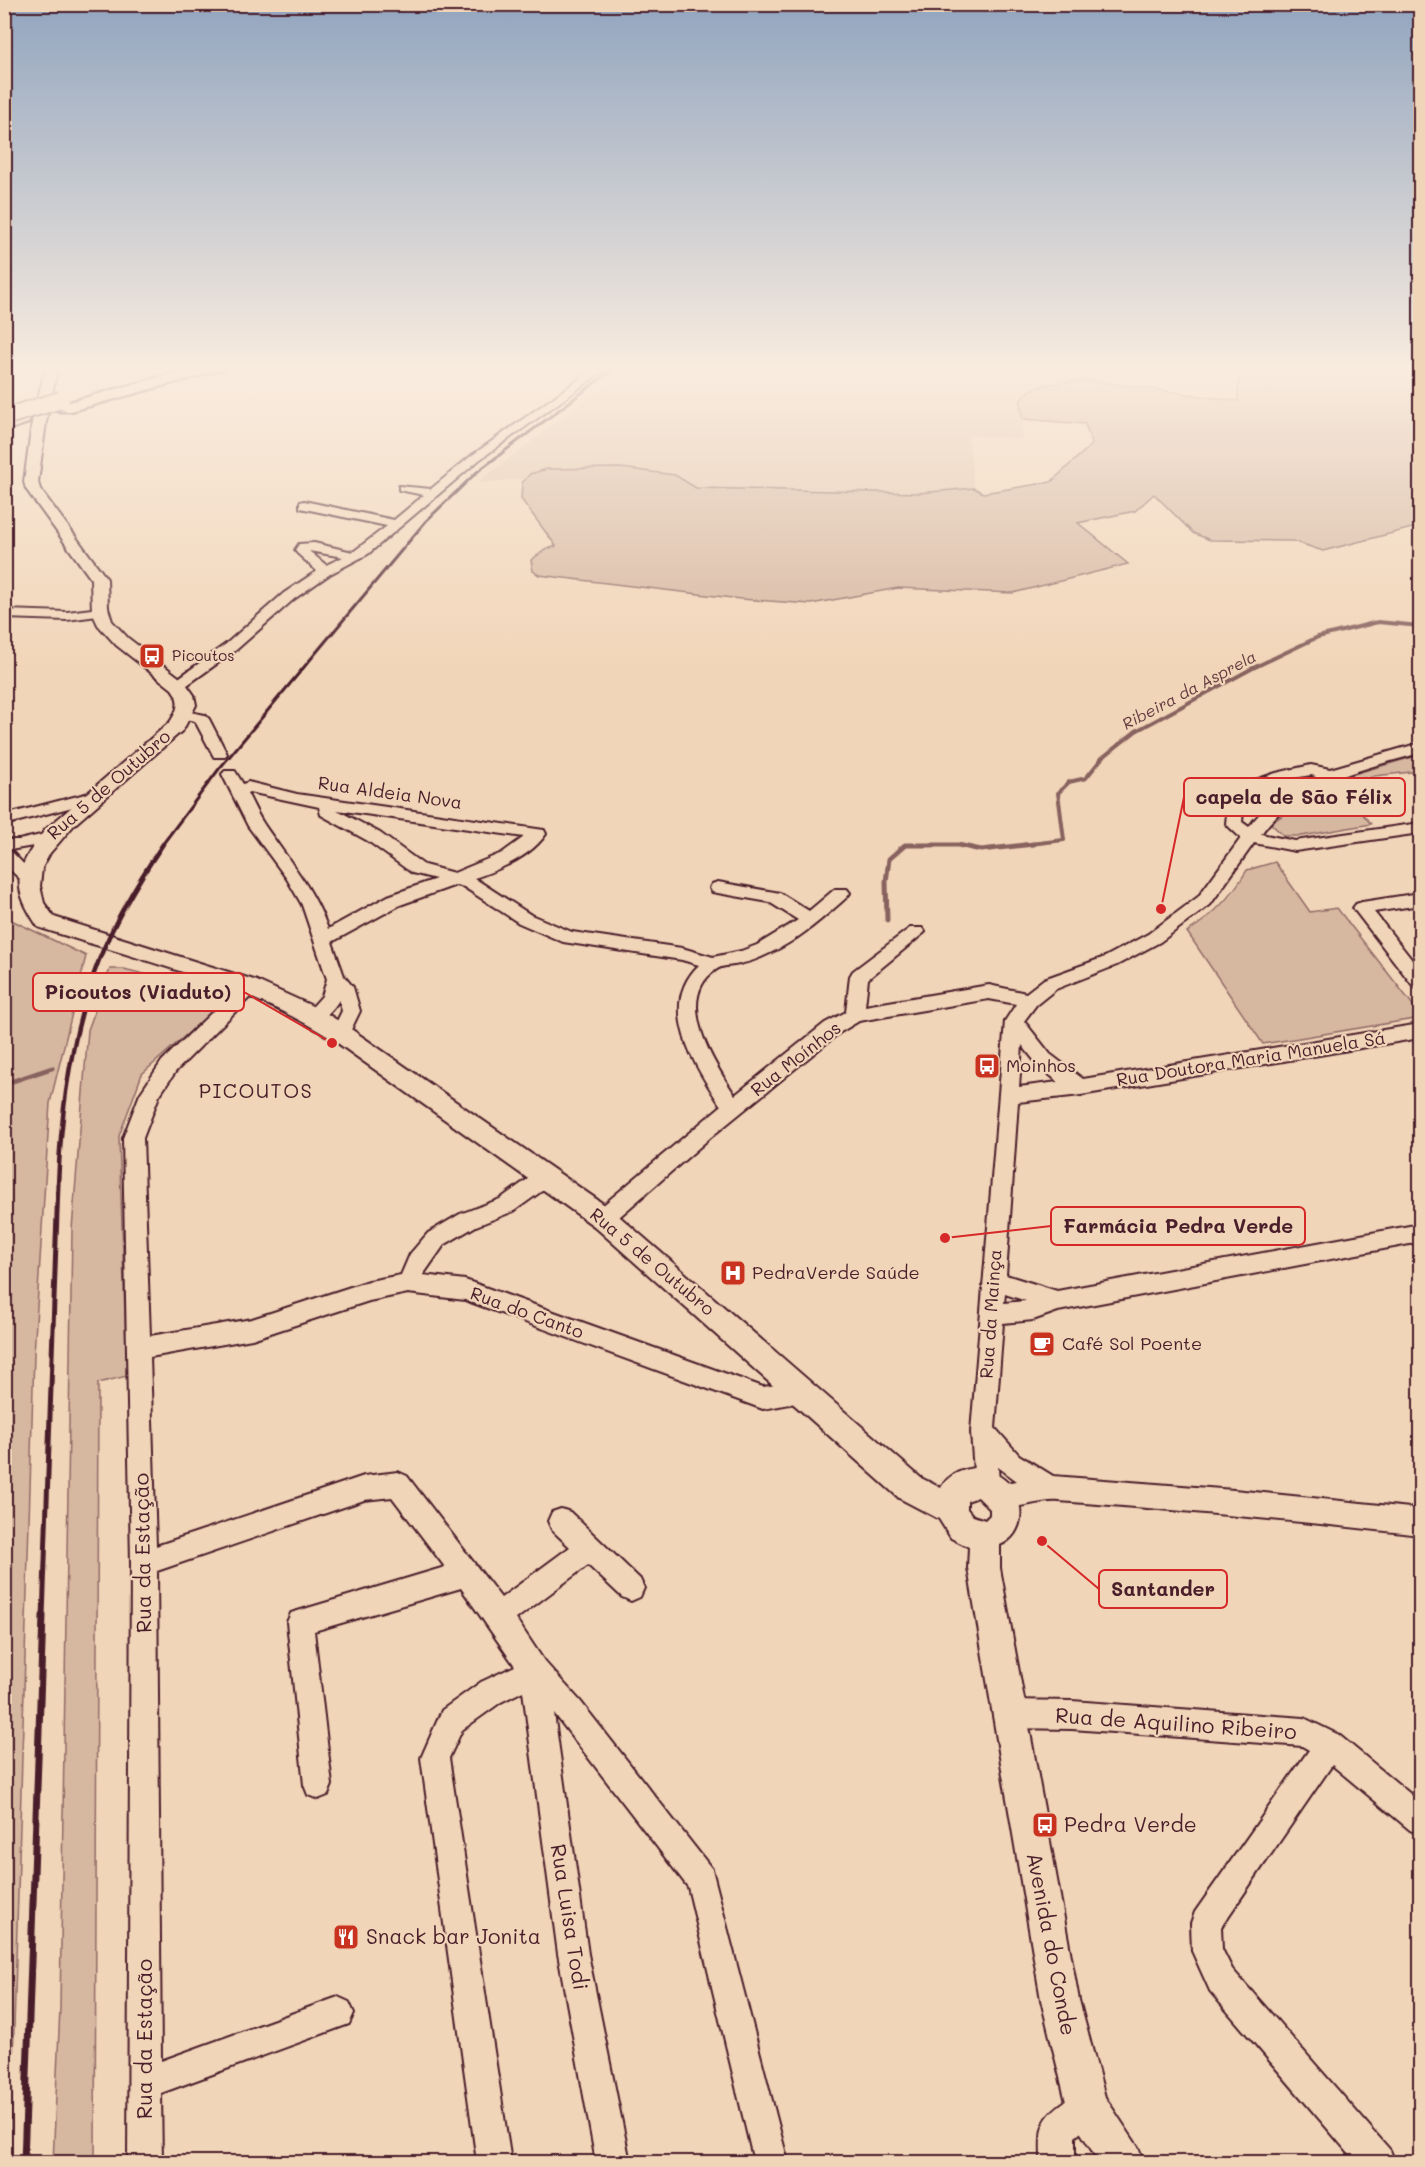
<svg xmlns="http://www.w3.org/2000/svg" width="1425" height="2167" font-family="Mali,sans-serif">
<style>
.built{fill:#e3c6ac}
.green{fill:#d6b7a0;stroke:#906b66;stroke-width:1.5}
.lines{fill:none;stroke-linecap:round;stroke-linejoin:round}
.stream-far1{stroke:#88625f;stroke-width:4}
.stream{stroke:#88625f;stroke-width:5}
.minor-casing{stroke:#4a1f2b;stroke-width:4}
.major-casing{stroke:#4a1f2b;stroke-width:4}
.highway-casing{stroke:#4a1f2b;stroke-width:5}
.minor{fill:#f1d5b8;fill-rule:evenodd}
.major{fill:#f1d5b8;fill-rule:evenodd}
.highway{fill:#f1d5b8;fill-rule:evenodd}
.rail-far3{stroke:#4a1f2b;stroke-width:3}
.rail-far2{stroke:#4a1f2b;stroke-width:4.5}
.rail-far1{stroke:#4a1f2b;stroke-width:5}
.rail{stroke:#4a1f2b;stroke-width:7}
.highway-bridge-casing{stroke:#4a1f2b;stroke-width:20;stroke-linecap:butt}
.highway-bridge{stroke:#f1d5b8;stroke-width:16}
.labels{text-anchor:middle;stroke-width:4.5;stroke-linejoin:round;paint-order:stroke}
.far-poi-label{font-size:15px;fill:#4a1f2b;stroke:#f1d5b8;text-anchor:start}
.far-water-label{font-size:16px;font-style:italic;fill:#643b41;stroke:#f1d5b8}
.street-label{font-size:18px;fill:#4a1f2b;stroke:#f1d5b8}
.poi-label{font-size:18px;fill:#4a1f2b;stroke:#f1d5b8;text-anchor:start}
.neighbourhood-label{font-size:20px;letter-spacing:1.5px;fill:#4a1f2b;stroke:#f1d5b8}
.near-street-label{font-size:21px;fill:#4a1f2b;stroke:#f1d5b8}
.near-poi-label{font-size:21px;fill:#4a1f2b;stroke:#f1d5b8;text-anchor:start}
.leader{fill:none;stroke:#d62828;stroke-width:2}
.callout-dot{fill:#d62828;stroke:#f1d5b8;stroke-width:2}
.callout{fill:#f1d5b8;stroke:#d62828;stroke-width:2}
.callout-label{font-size:20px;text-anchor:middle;font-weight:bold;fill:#4a1f2b}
</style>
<rect width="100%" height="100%" fill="#f1d5b8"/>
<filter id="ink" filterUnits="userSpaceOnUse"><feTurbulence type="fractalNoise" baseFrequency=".0167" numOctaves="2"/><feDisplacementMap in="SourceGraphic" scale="12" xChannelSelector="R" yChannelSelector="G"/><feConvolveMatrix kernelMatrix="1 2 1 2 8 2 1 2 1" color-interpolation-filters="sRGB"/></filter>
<g filter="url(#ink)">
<g class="built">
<polygon points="631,366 1123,366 1118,384 1071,381 1034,390 1020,403 1023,419 1021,439 968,435 974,488 919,493 696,488 675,475 621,468 547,469 537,471 524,479 477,483"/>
<polygon points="1128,366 1235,366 1234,394 1125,381"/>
</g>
<g class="green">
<path d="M1239,366H1420V526L1323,551L1293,541L1210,540L1193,533L1154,494L1135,511L1078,523L1128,564L1013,593L898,588L811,604L741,599L539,575L533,571L531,560L545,550L556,546L521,499L522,483L530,474L547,469L621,468L675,475L696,488L919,493L974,488L983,493L1051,482L1092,444L1085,424L1023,419C1022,412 1018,403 1023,396C1036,382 1074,381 1092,381L1238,401Z"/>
<polygon points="1420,755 1420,771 1356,778 1360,785 1341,788 1371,824 1302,836 1284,836 1270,823 1350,775"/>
<path d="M1275,862L1310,912L1337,908L1420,1014V1018L1263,1044L1187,932C1213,916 1232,896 1247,870Z"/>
<polygon points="5,917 86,956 50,1103 34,1354 10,2162 4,2162"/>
<polygon points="110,969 124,969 217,992 229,997 142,1074 119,1136 127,1376 98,1383 95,2162 53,2162 60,2008 72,1229 88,1030"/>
</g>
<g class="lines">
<g class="stream-far1">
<polyline points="905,845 958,845"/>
<polyline points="1022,845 1064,840 1058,793 1069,782 1086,778 1102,758 1136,731 1253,668 1318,637 1378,622 1420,626"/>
</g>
<g class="stream">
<polyline points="887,920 886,882 889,859 905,845 958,845 981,850 1034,844"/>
<polyline points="4,1084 52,1068"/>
</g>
<g class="minor-casing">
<g id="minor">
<polygon points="4,366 17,366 4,372"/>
<path d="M598,366H610L479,460L368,554L330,574L294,599L236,650L183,688H173L171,685L173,682L226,644L284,593L317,571L297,553L295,550L299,544L314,543L353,552L387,526L300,508V502L304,501L394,520L424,495L399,490V486L431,489L471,456ZM309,551L343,557L326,565Z"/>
<polygon points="100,608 107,612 105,615 67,620 4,618 4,610 67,612"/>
<polygon points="185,711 205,715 209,719 227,754 224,757 214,757 195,721 180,718 178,715"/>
<path d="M1420,743V753C1364,769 1297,782 1261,834L1295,841L1420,823V833L1295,851L1254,843L1210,905L1160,942L1117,965L1056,989L1036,1005L1024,1021L1050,1054L1083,1079L1420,1024V1038L1081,1095L1018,1102L1006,1275L1057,1291L1420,1224V1242L1058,1311L1033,1320L1003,1323L995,1428L1019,1455L1053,1476L1234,1490L1420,1509V1535C1300,1521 1179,1510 1059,1501C1037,1499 1012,1513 991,1505L988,1497L978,1494L975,1485L971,1432L1005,1021L1016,1004L989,999L859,1021L839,1033L711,1137L611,1224L603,1227L595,1224L592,1218L595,1212L721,1106C695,1066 656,1006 699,965L682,960L563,942L519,923L464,887L456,885L400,905L332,942L344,976L353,987L360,1011L347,1038L340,1040L333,1038L331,1033L342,1011L339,1000C332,1011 320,1025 306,1021L304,1016L322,996L327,979L302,905L287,879L248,826L222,774L225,771H235L243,784L248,782L297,794L544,830L546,834C531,856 499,870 474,878L531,915L572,932L682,948L713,957L741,951L757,945L798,920L769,902L712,892L710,888L712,884L718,882L780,893L809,911L835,889H847L850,893L847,897C823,918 799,940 770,953C760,958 750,962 739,964C732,966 723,965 717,969C672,998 714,1064 735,1095L825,1023L846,1012L850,976L853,971L910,928H922L925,932L868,979L865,1006L989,985L1026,993L1044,979L1105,957L1148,934L1198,897L1241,838L1226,824L1228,801L1241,785L1276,773L1311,765L1330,769ZM1311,775L1316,776C1291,789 1265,804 1249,827L1242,822C1243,816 1242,809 1244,803C1249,785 1294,778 1311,775ZM249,792L319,807L321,815L368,841L412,873L436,879L388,896L328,929C314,889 289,861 265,826C258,816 253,804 247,793ZM337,810L524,837L502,853L454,873L424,865L380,833ZM1022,1045L1037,1064L1058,1082L1019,1087ZM1005,1294L1026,1301L1004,1303ZM998,1467L1017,1481L999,1484Z"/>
<polygon points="97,791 103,793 105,796 103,799 4,825 4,815"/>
<polygon points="45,834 51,835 53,839 51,843 10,850 33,874 31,878 19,878 4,864 4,840 19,840"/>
<polygon points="1420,893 1420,905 1374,912 1420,970 1420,988 1414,987 1353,908 1356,904 1362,902"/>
<polygon points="249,980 255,982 258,987 255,992 176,1071 159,1096 143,1138 150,1336 252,1319 369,1281 401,1275 410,1254 428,1233 460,1214 500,1199 539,1171 546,1169 553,1171 556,1177 553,1183 514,1211 476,1226 444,1245 423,1275 465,1280 763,1387 803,1381 811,1384 815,1392 811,1400 763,1409 465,1300 408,1293 369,1301 252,1339 150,1357 156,1546 364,1476 398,1472 407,1476 501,1598 570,1547 552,1530 548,1521 552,1512 561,1509 570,1512 640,1579 644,1588 640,1597 631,1601 622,1597 588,1565 516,1619 544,1661 581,1702 712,1869 788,2162 754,2162 688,1887 554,1713 588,1954 630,2162 596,2162 558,1954 523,1691 501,1702 462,1730 449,1758 511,2162 477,2162 421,1758 442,1710 481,1682 515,1666 461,1588 314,1631 332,1785 328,1795 318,1799 308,1795 304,1785 287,1622 291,1613 445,1567 392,1497 364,1500 157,1571 161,2061 338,1997 349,2002 354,2013 349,2024 161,2093 162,2162 128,2162 131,1563 123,1138 140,1094 162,1061 243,982"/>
<polygon points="1010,1700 1072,1701 1304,1718 1339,1735 1420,1802 1420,1835 1410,1830 1332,1765 1221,1927 1222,1949 1232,1969 1390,2150 1395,2162 1356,2162 1210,1991 1192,1951 1191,1923 1195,1912 1309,1750 1302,1746 1072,1729 1010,1728 1000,1724 996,1714 1000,1704"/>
<path d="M1087,2090L1099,2094L1103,2106L1099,2118L1075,2137V2162H1041C1041,2152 1040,2139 1042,2129C1046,2111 1071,2096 1087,2090Z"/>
</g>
</g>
<g class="major-casing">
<path id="major" d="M46,366H58L46,422L38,482L40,489L107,579L108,608L112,621L128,638L184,681L194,695L196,705L183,730L74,825L50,853L42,868L40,886L44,903L54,917L257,981L321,1010L348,1027L612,1210L921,1478L941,1488C949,1473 963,1470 978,1467C988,1471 999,1474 1007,1482C1026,1500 1026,1534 1000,1545V1568L1079,2000L1105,2097L1138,2147L1143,2162H1099L1073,2120L1067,2106L1041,2000L968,1568L969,1547L951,1538L939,1519L899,1498L594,1226L332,1039C246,984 136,959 38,927C10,885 15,870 45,830L170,722C178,710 181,701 172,689L116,645L98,625L92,612L91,579L26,489L24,482L32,422ZM978,1497L990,1509V1515L985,1520L973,1516L967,1509V1501Z"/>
</g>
<g class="highway-casing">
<g id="highway">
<polygon points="200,366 225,366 223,369 71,411 59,411 57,408 59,405"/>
<polygon points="22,415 28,417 30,420 28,423 4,431 4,421"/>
</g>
</g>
<use href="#minor" class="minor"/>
<use href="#major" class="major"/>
<use href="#highway" class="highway"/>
<polyline class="rail-far3" points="162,845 219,769 426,521 477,472 617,366"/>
<path class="rail-far2" d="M58,1185C61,1109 71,1031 99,960C115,919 138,881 163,844"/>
<polyline class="rail-far1" points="43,1618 58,1184"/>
<polyline class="rail" points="24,2162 43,1616"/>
<g class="highway-bridge-casing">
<polyline id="highway-bridge" points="11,415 61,400"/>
</g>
<use href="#highway-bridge" class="highway-bridge"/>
</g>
</g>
<linearGradient id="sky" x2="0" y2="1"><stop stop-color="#92a5bf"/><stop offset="0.55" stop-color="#f9ecdf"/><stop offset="1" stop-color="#f9ecdf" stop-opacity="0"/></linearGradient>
<rect width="1425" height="670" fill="url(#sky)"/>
<defs>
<g id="bus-square" transform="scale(1.35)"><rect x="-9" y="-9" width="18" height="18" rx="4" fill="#c8321e" stroke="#f1d5b8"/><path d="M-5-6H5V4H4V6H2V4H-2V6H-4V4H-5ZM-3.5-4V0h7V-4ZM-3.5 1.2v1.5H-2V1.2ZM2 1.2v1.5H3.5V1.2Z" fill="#fff"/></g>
<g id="hospital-square" transform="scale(1.35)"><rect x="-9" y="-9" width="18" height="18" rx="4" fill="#c8321e" stroke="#f1d5b8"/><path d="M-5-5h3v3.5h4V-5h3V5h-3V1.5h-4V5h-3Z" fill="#fff"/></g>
<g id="cafe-square" transform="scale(1.35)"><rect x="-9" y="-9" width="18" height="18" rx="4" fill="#c8321e" stroke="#f1d5b8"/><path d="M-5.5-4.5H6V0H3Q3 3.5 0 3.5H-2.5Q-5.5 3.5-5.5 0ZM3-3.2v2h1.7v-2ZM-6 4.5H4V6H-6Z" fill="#fff"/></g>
<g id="restaurant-square" transform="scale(1.35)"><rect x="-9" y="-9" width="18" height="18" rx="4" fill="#c8321e" stroke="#f1d5b8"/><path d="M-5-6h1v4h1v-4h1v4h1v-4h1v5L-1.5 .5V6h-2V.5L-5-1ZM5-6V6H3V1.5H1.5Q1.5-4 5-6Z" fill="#fff"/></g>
</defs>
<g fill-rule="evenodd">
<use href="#bus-square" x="152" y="656"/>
<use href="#bus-square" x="987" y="1066"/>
<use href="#hospital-square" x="733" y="1273"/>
<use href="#cafe-square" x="1042" y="1344"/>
<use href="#bus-square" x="1045" y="1825"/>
<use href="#restaurant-square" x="346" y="1937"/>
</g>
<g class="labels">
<g class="far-poi-label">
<text x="172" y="661">Picoutos</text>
</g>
<g class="far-water-label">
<text transform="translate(1189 690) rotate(-28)" y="6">Ribeira da Asprela</text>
</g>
<g class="street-label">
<text transform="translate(109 785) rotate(-41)" y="6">Rua 5 de Outubro</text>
<text transform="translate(390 793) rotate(8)" y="6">Rua Aldeia Nova</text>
<text transform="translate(796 1059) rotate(-38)" y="6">Rua Moínhos</text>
<text transform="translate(1251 1059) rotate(-9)" y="6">Rua Doutora Maria Manuela Sá</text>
<text transform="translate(652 1262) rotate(40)" y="6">Rua 5 de Outubro</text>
<text transform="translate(527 1313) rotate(20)" y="6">Rua do Canto</text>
<text transform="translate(991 1314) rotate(-86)" y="6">Rua da Mainça</text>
</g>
<g class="poi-label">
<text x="1006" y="1072">Moinhos</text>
<text x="752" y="1279">PedraVerde Saúde</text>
<text x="1062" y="1350">Café Sol Poente</text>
</g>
<g class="neighbourhood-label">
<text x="256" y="1098">PICOUTOS</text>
</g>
<g class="near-street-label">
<text transform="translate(143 1553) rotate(-91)" y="7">Rua da Estação</text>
<text transform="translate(1176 1724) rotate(4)" y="7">Rua de Aquilino Ribeiro</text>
<text transform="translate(569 1917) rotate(81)" y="7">Rua Luisa Todi</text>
<text transform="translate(1051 1944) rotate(79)" y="7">Avenida do Conde</text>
<text transform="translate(145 2039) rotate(-90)" y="7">Rua da Estação</text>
</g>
<g class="near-poi-label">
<text x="1064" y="1832">Pedra Verde</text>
<text x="366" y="1944">Snack bar Jonita</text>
</g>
</g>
<path class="leader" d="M1161 909L1184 797M332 1043L244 992M945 1238L1051 1226M1042 1541L1099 1589"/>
<g class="callout-dot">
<circle cx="1161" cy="909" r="6"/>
<circle cx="332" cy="1043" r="6"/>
<circle cx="945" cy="1238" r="6"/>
<circle cx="1042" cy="1541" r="6"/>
</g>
<g class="callout">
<rect x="1184" y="778" width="221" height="38" rx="6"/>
<rect x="33" y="973" width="211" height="38" rx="6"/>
<rect x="1051" y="1207" width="254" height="38" rx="6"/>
<rect x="1099" y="1570" width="128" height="38" rx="6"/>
</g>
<g class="callout-label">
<text x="1294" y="804">capela de São Félix</text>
<text x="138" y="999">Picoutos (Viaduto)</text>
<text x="1178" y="1233">Farmácia Pedra Verde</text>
<text x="1163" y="1596">Santander</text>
</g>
<rect width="1425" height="2167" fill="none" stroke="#f1d5b8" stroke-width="24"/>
<rect x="12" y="12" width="1401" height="2143" fill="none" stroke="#4a1f2b" stroke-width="2" filter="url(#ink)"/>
</svg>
